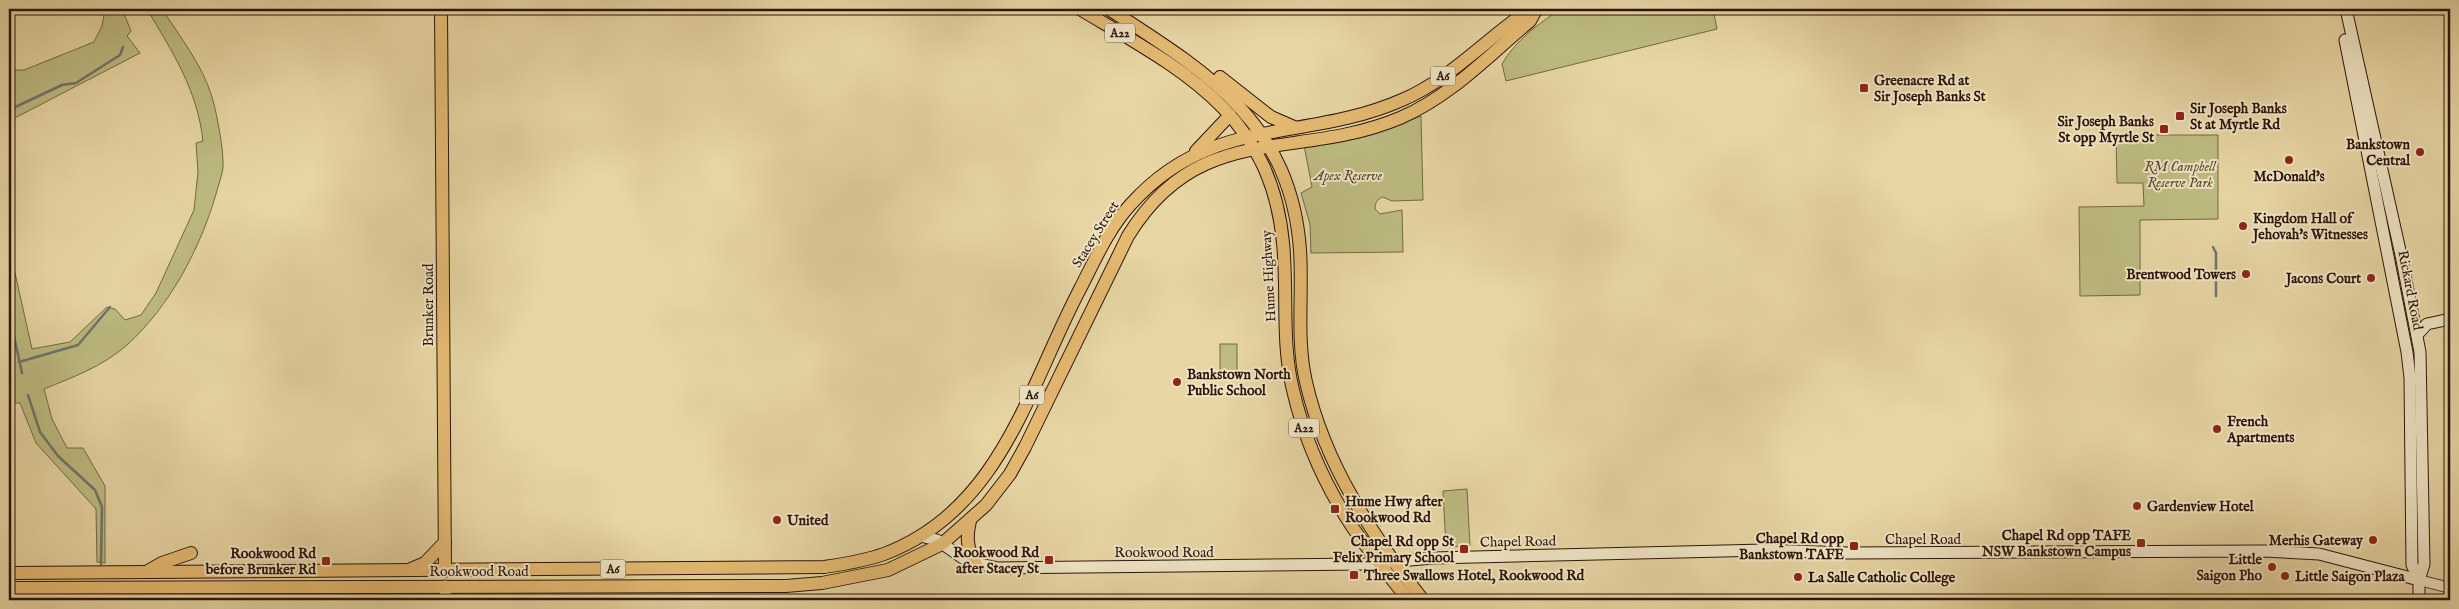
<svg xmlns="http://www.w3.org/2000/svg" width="2459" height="609" font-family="'IM FELL English',serif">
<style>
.green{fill:#bdbb81;stroke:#746846}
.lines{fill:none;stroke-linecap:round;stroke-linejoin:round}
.stream{stroke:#6c766b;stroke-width:2.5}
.tertiary-casing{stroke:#5a4430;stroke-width:12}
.secondary-casing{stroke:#2b140a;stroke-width:13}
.primary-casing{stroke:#2b140a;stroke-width:14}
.trunk-casing{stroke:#2b140a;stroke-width:14}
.tertiary{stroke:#efe4c4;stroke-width:10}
.secondary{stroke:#efe4c4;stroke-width:11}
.primary{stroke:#e4ba72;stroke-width:12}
.trunk{stroke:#e4ba72;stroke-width:12}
.poi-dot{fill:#8f2418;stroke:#efe4c4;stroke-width:2}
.labels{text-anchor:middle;stroke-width:4;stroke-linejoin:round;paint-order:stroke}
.shield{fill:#efe4c4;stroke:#665242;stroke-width:1}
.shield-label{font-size:12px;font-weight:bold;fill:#2b140a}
.poi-label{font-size:14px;font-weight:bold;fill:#2b140a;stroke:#efe4c4;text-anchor:start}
.park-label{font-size:14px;font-style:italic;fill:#57462e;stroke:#efe4c4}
.street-label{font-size:14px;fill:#2b140a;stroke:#efe4c4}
</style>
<rect width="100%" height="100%" fill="#e7d5a4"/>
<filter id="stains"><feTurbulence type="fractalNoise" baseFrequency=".004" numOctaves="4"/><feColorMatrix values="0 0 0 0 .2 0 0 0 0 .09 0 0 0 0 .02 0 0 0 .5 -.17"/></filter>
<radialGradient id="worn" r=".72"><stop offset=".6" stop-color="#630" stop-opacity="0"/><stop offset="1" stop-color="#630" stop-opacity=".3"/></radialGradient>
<g class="green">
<polygon points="105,9 122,9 131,31 127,36 140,53 9,121 9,70 24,70 94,42 102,26"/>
<path d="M147,9H162C180,37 202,64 212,97C217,114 224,151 223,168C222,176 218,186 216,194C200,249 170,306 127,345C102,367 73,377 44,389L52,419L67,448H83L105,486V563L97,562L96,509L36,443L20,403H9V246L32,349L70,342L107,307L115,309L125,320L141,315L156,293L194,210L198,172L196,143L203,141C197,89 173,53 147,9Z"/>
<path d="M1561,9H1713L1717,29L1506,81L1502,64C1515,41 1539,23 1561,9Z"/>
<path d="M1421,116L1423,200L1392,201L1383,197C1377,199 1375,203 1375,209L1380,214L1402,210L1403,252L1311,253L1310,224L1301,193L1312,187L1304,145L1397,125Z"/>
<polygon points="2116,135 2218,135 2218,219 2140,220 2140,295 2080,296 2079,207 2144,206 2143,183 2117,183"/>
<rect x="1220" y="344" width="17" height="28"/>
<polygon points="1467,489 1470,546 1446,547 1443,491"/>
</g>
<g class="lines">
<g class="stream">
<polyline points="9,110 62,85 76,83 120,55 123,47"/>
<polyline points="2213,247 2216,253 2216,296"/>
<polyline points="9,313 22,373"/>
<polyline points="19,362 78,345 110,307"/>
<polyline points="28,395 40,432 58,456 95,490 102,507 101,564"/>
</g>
<g class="tertiary-casing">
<polyline id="tertiary" points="2419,580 2450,588"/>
</g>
<g class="secondary-casing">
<g id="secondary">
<polyline points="2346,9 2401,255 2420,352 2424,564 2419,580 2419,600"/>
<polyline points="2345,40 2407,352 2410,378 2412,565 2419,580"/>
<polyline points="2417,335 2427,324 2450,319"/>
<polyline points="920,536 937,540 967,561 998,568 1364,564 1433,558 1765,550 1847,553 2264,551 2319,554 2419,580"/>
<polyline points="445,586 446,600"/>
</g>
</g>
<g class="primary-casing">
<polyline id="primary" points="441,9 445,571"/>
</g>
<g class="trunk-casing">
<g id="trunk">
<path d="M1080,9C1180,69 1271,112 1283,243C1288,291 1281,342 1293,390C1304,438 1326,487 1353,528C1370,553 1390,576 1408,600"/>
<path d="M1109,9C1205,71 1291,122 1300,250C1303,293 1296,339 1306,382C1325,465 1372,535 1423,600"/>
<polyline points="1220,77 1271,117 1294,127"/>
<polyline points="1196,151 1230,115"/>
<path d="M970,521C966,538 967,549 976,564"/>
<polyline points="411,569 425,563 445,542"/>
<polyline points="148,571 162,563 191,553"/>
<path d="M9,573L824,567C844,564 865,561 884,554C1001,510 1028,388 1080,289C1095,260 1108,229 1131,204C1212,114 1304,143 1402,100C1449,80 1484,41 1526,12L1538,9"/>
<path d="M9,588L786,586L822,583L888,570L942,544L986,505L1010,474L1025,447L1128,236C1200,119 1295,162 1400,118C1451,96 1488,56 1530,21L1536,10"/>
</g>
</g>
<use href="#tertiary" class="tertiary"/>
<use href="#secondary" class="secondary"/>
<use href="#primary" class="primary"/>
<use href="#trunk" class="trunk"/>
</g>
<g class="poi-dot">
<rect x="1859" y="83" width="10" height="10" rx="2.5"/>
<rect x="2175" y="111" width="10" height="10" rx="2.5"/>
<rect x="2159" y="124" width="10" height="10" rx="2.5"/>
<circle cx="2420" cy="152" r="5"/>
<circle cx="2289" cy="160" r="5"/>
<circle cx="2243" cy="226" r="5"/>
<circle cx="2246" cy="274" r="5"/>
<circle cx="2371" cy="278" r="5"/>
<circle cx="1177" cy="382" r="5"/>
<circle cx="2217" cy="429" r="5"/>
<circle cx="2137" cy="506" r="5"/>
<rect x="1330" y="504" width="10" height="10" rx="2.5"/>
<circle cx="777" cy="520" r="5"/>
<circle cx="2373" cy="540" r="5"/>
<rect x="2136" y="538" width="10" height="10" rx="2.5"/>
<rect x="1849" y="541" width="10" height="10" rx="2.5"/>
<rect x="1459" y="544" width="10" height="10" rx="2.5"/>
<rect x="1044" y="555" width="10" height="10" rx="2.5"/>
<rect x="321" y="556" width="10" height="10" rx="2.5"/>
<circle cx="2272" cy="567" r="5"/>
<rect x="1349" y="570" width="10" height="10" rx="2.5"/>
<circle cx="2285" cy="576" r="5"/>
<circle cx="1798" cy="577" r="5"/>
</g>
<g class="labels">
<g class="shield">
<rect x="1105" y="23.5" width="30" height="19" rx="4"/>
<rect x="1430.5" y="66.5" width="25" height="19" rx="4"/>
<rect x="1019.5" y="385.5" width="25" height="19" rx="4"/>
<rect x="1289" y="418.5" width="30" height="19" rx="4"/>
<rect x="600.5" y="559.5" width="25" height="19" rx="4"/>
</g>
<g class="shield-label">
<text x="1120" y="37">A22</text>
<text x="1443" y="80">A6</text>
<text x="1032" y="399">A6</text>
<text x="1304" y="432">A22</text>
<text x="613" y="573">A6</text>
</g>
<g class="poi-label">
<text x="1874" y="85">Greenacre Rd at<tspan x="1874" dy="16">Sir Joseph Banks St</tspan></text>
<text x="2190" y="113">Sir Joseph Banks<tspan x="2190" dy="16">St at Myrtle Rd</tspan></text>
<text x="2154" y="126" text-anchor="end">Sir Joseph Banks<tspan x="2154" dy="16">St opp Myrtle St</tspan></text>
<text x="2410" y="149" text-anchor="end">Bankstown<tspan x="2410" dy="16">Central</tspan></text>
<text x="2289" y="181" text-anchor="middle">McDonald's</text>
<text x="2253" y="223">Kingdom Hall of<tspan x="2253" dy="16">Jehovah's Witnesses</tspan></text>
<text x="2236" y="279" text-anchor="end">Brentwood Towers</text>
<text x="2361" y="283" text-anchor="end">Jacons Court</text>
<text x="1187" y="379">Bankstown North<tspan x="1187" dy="16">Public School</tspan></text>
<text x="2227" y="426">French<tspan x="2227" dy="16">Apartments</tspan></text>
<text x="1345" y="506">Hume Hwy after<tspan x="1345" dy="16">Rookwood Rd</tspan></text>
<text x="2147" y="511">Gardenview Hotel</text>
<text x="787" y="525">United</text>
<text x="2131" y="540" text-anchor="end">Chapel Rd opp TAFE<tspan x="2131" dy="16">NSW Bankstown Campus</tspan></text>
<text x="1844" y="543" text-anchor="end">Chapel Rd opp<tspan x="1844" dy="16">Bankstown TAFE</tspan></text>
<text x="2363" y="545" text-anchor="end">Merhis Gateway</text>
<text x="1454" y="546" text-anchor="end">Chapel Rd opp St<tspan x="1454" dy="16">Felix Primary School</tspan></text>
<text x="1039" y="557" text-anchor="end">Rookwood Rd<tspan x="1039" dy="16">after Stacey St</tspan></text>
<text x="316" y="558" text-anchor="end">Rookwood Rd<tspan x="316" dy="16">before Brunker Rd</tspan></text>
<text x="2262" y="564" text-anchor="end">Little<tspan x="2262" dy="16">Saigon Pho</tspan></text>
<text x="1364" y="580">Three Swallows Hotel, Rookwood Rd</text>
<text x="2295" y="581">Little Saigon Plaza</text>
<text x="1808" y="582">La Salle Catholic College</text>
</g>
<g class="park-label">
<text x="2180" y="171">RM Campbell<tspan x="2180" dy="16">Reserve Park</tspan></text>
<text x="1348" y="180">Apex Reserve</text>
</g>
<g class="street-label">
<text transform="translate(1095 234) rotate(-58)" y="5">Stacey Street</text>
<text transform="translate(1268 276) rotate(-93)" y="5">Hume Highway</text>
<text transform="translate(2411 290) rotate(79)" y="5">Rickard Road</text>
<text transform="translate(428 305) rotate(-90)" y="5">Brunker Road</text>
<text x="1923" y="544">Chapel Road</text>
<text transform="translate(1518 541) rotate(-1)" y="5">Chapel Road</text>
<text x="1164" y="557">Rookwood Road</text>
<text x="479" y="576">Rookwood Road</text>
</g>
</g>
<rect width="2459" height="609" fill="none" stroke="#e7d5a4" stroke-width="30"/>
<rect x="10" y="10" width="2439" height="589" fill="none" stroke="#2b140a" stroke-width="2.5"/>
<rect x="15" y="15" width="2429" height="579" fill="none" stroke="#2b140a"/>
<rect width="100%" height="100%" filter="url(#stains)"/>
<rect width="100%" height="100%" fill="url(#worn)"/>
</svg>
